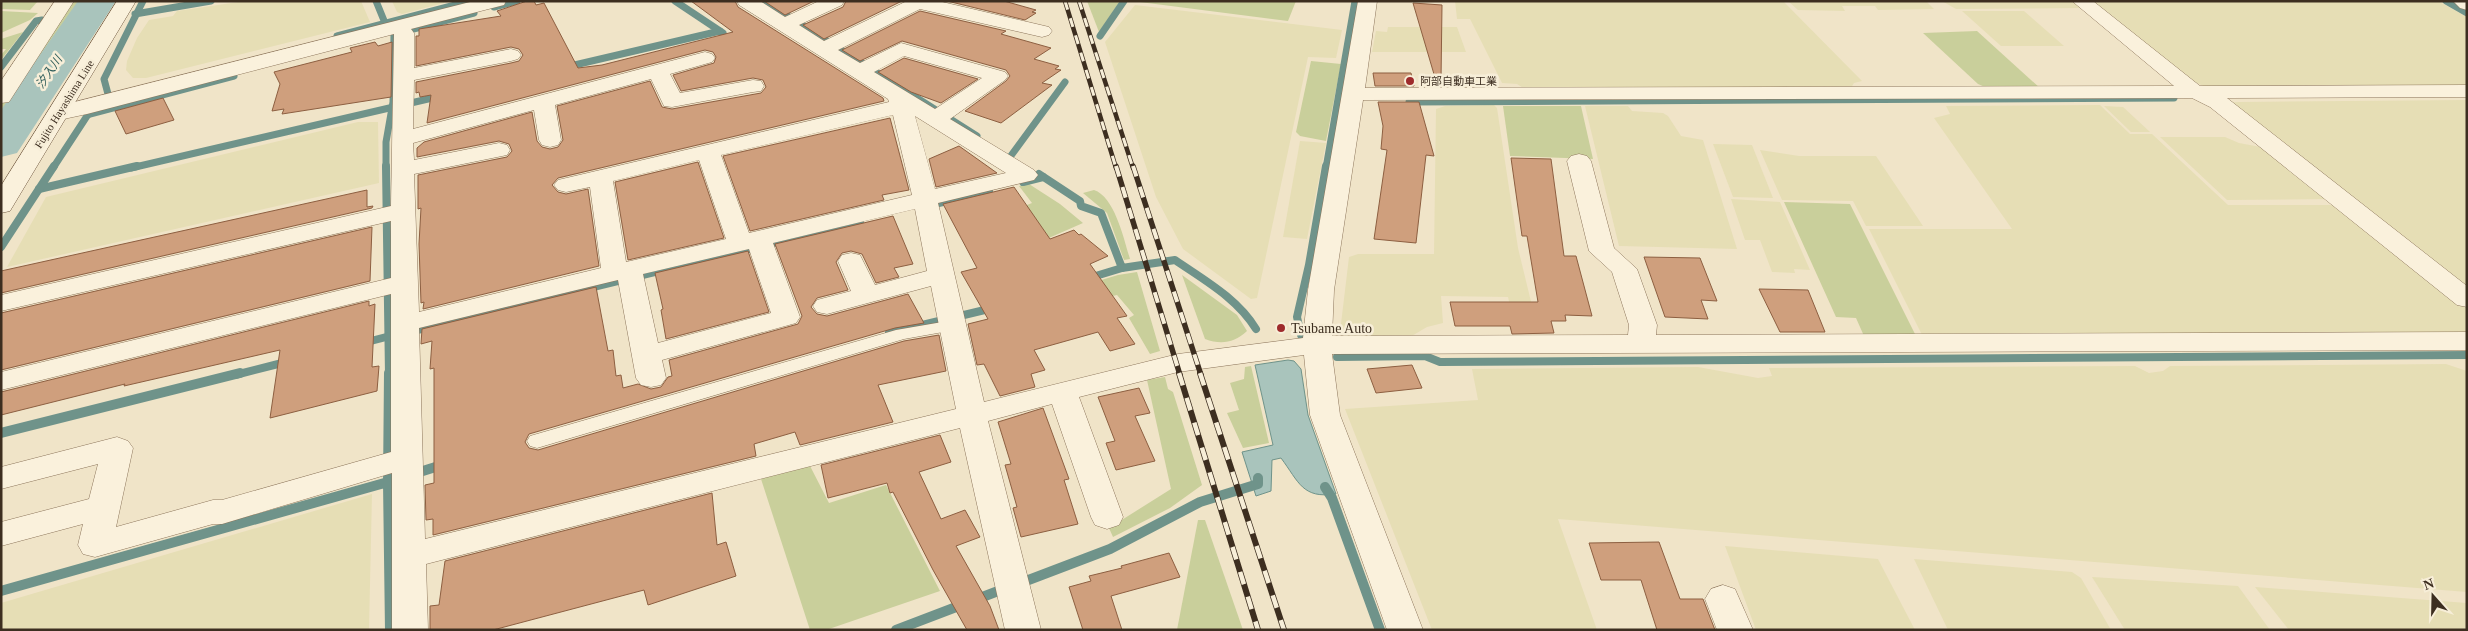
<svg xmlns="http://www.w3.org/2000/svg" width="2468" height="631" font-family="'Times New Roman','Noto Sans JP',serif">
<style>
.farmland{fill:#e6deb5}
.green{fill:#c9cf9b}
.water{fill:#a9c4bc;stroke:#6f938a}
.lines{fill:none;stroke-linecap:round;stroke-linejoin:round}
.stream-far2{stroke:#6f938a;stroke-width:7}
.stream-far1{stroke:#6f938a;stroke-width:8}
.stream{stroke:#6f938a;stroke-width:10}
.river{fill:#a9c4bc;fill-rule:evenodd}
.building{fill:#cf9f7d;stroke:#8d5f41}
.service-casing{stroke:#8d765c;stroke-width:1}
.minor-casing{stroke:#8d765c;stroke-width:1}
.secondary-casing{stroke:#6f573f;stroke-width:1}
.service{fill:#faf1dc;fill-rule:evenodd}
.minor{fill:#faf1dc;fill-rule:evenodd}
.secondary{fill:#faf1dc;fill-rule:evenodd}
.rail-far2-casing{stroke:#3d2e20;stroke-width:4.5}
.rail-far1-casing{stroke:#3d2e20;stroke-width:5.5}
.rail-casing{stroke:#3d2e20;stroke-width:6}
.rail-far2{stroke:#f7eed8;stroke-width:3;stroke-dasharray:9;stroke-linecap:butt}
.rail-far1{stroke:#f7eed8;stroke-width:4;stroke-dasharray:11;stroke-linecap:butt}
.rail{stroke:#f7eed8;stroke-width:4.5;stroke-dasharray:13;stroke-linecap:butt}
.poi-dot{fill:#9e2a2b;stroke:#f7eed8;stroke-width:2}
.labels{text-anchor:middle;stroke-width:5;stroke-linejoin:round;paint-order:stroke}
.far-poi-label{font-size:11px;fill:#3d2e20;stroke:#f7eed8;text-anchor:start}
.far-street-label{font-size:11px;fill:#3d2e20;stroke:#f7eed8}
.far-water-label{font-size:12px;font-style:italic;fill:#2f5d5a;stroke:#f7eed8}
.poi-label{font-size:14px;fill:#3d2e20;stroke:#f7eed8;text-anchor:start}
</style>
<rect width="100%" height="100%" fill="#f0e4c8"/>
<g class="farmland">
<polygon points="245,1 361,1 370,22 146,78 133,78 126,70 127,61 137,38 149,20 173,16 177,11"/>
<polygon points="392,1 451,1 402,14 397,12"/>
<polygon points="1455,1 1783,1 1862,81 1854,83 1851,88 1525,89 1517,84 1502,83 1470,19 1457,19"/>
<polygon points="1788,1 1926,1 1934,9 1878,10 1875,6 1842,6 1845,11 1798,10"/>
<polygon points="1942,1 2074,1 2082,8 1956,9"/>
<polygon points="2089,1 2438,1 2467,17 2467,86 2208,88 2192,81"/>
<polygon points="1135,5 1342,30 1336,58 1308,57 1257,298 1251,299 1183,249 1156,197 1105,42"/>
<polygon points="1962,11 2024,11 2064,46 2001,46"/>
<polygon points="1388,27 1457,27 1466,52 1372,52 1376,31 1387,32"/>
<polygon points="2467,100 2467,290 2226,103 2239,102"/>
<polygon points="1494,105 1497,108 1518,248 1534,314 1512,314 1508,297 1441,296 1443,323 1427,327 1410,337 1350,340 1340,332 1349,257 1358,254 1434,254 1436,109 1445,106"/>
<polygon points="2100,105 2130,134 2152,134 2228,205 2337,205 2386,241 2467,308 2467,332 1922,335 1869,229 2012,229 1934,118 1950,114 1946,106"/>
<polygon points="1585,106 1628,106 1632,111 1663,113 1668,116 1681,136 1703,140 1737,249 1619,246"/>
<polygon points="2104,106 2123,107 2150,132 2131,132"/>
<polygon points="358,122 378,122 379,183 7,267 46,197"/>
<polygon points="2160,137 2225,137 2239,143 2266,148 2330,199 2227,200"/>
<polygon points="1300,141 1326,143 1307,239 1283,237"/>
<polygon points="1713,144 1752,145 1773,198 1733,197"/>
<polygon points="1760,150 1799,156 1876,156 1923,226 1866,226 1853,201 1782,200"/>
<polygon points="1731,199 1780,202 1810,270 1794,269 1795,273 1772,272 1760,240 1745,240"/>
<polygon points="2446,364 2467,371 2467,592 1558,519 1597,630 1432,630 1345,409 1478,400 1472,369 1698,367 1758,378 1772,376 1769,368 2135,366 2149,373 2163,371 2170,366"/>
<polygon points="372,494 369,630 1,630 1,603"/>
<polygon points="1725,546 1878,559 1915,630 1756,630"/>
<polygon points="1914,559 2072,572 2081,578 2111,630 1948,630"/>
<polygon points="2092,577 2238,586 2270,630 2125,630"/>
<polygon points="2255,587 2467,603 2467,630 2289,630"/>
</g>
<g class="green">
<polygon points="1,1 38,1 30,10 1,9"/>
<polygon points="71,1 85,1 1,126 1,105"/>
<polygon points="1087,1 1120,1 1099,32"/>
<polygon points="1132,1 1296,1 1288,21"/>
<polygon points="1,11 38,13 30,20 1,33"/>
<polygon points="1977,31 2041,89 1985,87 1978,84 1923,33"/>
<polygon points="23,32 1,60 1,55 6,49 1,49 1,39"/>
<polygon points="1311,61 1341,64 1326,141 1300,136 1296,132"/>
<polygon points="1503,106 1581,106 1593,159 1510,156"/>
<polygon points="1029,184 1060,204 1083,223 1042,241 1003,215 1032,203 1019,186"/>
<path d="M1094,190C1115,197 1124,240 1130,259L1124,260L1107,213L1083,193Z"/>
<polygon points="1784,202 1850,204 1916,336 1864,336 1856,318 1836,317"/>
<polygon points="1137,272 1160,351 1150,354 1129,318 1134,315 1117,295 1088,302 1078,287 1118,275"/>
<path d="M1182,275L1237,315L1247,331C1234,343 1221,345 1205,339Z"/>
<polygon points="1251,366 1269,443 1243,448 1227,413 1239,410 1230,383 1244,379 1245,367"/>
<polygon points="1165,377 1168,389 1173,392 1202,485 1170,508 1113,537 1109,528 1171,489 1147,380"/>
<polygon points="809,464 829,503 886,485 940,591 826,630 810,630 761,479"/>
<polygon points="1198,520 1205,520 1243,630 1177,630"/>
</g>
<path class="water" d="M1288,360L1294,361L1301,369L1308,415L1336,494C1302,499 1299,482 1281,458L1272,460L1271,491L1256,496L1242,452L1273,445L1255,365Z"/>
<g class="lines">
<g class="stream-far2">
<polyline points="376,1 385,23"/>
<polyline points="675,1 723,33"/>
<polyline points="764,1 977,136"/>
<polyline points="2446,1 2467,13"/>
<polyline points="494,7 517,1"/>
<polyline points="135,14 211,1"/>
<polyline points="77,16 88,14"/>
<polyline points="402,32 474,13"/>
<polyline points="337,36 470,1"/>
<polyline points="1100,36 1124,1"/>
<polyline points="1,67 36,21 42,20"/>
<polyline points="566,67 720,31"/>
<polyline points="108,94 104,79 143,1"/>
<polyline points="1409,102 2174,98"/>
<polyline points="90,114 234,76"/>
<polyline points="1010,157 1065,82"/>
<polyline points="53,168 87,116 99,105"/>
<polyline points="131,168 441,96"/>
<polyline points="386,168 386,142 393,102 394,34"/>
<polyline points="1326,168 1355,1"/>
</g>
<g class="stream-far1">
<polyline points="386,166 389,375"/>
<path d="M1039,174L1080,201L1081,206L1101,213L1122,268L1175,260C1204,280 1237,298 1256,329"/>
<polyline points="1023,182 1043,177"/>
<polyline points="39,189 137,166"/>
<polyline points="926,206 989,191"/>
<polyline points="1,247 54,166"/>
<polyline points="1089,278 1122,268"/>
<polyline points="409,332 860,222"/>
<polyline points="889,333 993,308"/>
<polyline points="1301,335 1297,317 1309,265 1326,166"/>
<polyline points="363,343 394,335"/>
<polyline points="1337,357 1425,356 1440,362 2467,355"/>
<polyline points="235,375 290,361"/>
</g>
<g class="stream">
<polyline points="389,373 388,482 445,464"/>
<polyline points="1,433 240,373"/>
<polyline points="1325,487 1332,498 1380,630"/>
<polyline points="1018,584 1110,549 1200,502 1258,484 1258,478"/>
<polyline points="1,591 388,482 390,630"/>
<polyline points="896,630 1006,588"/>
</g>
<polygon class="river" points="78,1 116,1 17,153 1,157 1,110"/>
</g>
<g class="building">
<polygon points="527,1 534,1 536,5 544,3 578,68 602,65 733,32 691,1 735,1 738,7 883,98 884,101 558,178 552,185 558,192 566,194 588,189 599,266 423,309 424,302 421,303 419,244 421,208 418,209 418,175 507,157 512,151 509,144 499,141 417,157 417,148 424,142 532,112 537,141 542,147 550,149 558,147 563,140 557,106 650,81 662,107 672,109 761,93 766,87 763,80 753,78 681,91 673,75 714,63 716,57 713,52 705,50 427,123 431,95 420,97 419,92 416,93 416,82 511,63 519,61 523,55 519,49 511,47 416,66 416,36 419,36 419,29 501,16 497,11"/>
<polygon points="764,1 814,1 785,15"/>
<polygon points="846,1 902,1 824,39 803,25 843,7"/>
<polygon points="947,1 1004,1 1036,10 1032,12 1036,13 1025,20"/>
<polygon points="1413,3 1442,5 1441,80 1436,81"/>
<polygon points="920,11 1006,31 1001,34 1051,48 1034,59 1059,66 1055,69 1061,70 1042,83 1052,85 1001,123 965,111 1006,81 1010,76 1006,70 902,41 860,61 842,50"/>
<polygon points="375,42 378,46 392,42 391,97 282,114 284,109 272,111 280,84 274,72 352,52 350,48"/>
<polygon points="904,58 978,79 941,103 911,92 878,72"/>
<polygon points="1373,73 1411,73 1414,86 1375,86"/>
<polygon points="163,98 174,120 126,134 115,111"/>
<polygon points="1378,102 1419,102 1434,156 1426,155 1416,243 1374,239 1387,150 1381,149 1383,126"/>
<polygon points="890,118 909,190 882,195 884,200 750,231 723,156"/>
<polygon points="959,146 997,173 936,187 929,159"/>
<polygon points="1511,158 1551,159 1564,256 1576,256 1592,316 1565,315 1566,321 1551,321 1554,333 1512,334 1510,326 1455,326 1450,302 1538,302 1527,236 1522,236"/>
<polygon points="698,162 724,238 628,260 615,182"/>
<polygon points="1014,187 1050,239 1074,230 1079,235 1081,234 1108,256 1090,264 1127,316 1117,318 1135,344 1110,351 1098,332 1034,350 1045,370 1031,374 1035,387 1000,396 984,364 977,365 968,324 988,319 961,272 977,268 943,204"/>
<polygon points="367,190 367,207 373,206 372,208 1,293 1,271"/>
<polygon points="893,216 913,264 894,268 899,277 876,283 862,254 851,251 842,253 836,262 848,290 817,298 811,307 817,314 827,316 908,294 924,323 895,328 529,434 525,442 529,448 538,450 904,341 939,335 946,371 878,385 893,422 800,445 795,432 754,444 756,456 433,535 433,519 426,520 425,485 434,483 434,368 430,369 432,341 421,344 422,329 596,287 608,351 613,350 616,376 621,375 623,388 638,384 651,389 661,387 668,377 672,376 669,360 798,324 802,316 775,244"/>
<polygon points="372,227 370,281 1,370 1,313"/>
<polygon points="748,251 769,312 666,339 661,310 663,309 655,273"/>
<polygon points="1644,257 1700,258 1717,301 1701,300 1708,319 1665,317"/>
<polygon points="1759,289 1808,290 1825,332 1780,332"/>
<polygon points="369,301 369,306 375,304 372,367 379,366 377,391 270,418 280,350 124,386 125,384 1,415 1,392"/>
<polygon points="1412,365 1422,388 1376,393 1367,369"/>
<polygon points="1139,388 1150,413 1135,416 1155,461 1116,470 1106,443 1115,441 1098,397"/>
<polygon points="1043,408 1069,479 1064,480 1078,524 1021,537 1013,508 1017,507 1005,465 1011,464 998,422"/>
<polygon points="940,435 951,462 919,472 941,519 965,510 980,537 956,546 990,606 999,630 967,630 933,570 893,492 890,493 887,483 828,498 821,465"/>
<polygon points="712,493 717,545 726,542 736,576 648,605 644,590 493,630 430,630 430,606 439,605 445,561"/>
<polygon points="1659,542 1680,599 1703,599 1715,630 1657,630 1641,580 1601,580 1589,543"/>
<polygon points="1169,553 1180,577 1111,596 1122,630 1083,630 1069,587 1091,581 1089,576 1122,568 1121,566"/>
</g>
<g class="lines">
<g class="service-casing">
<polygon id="service" points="954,320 960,321 963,325 960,329 904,339 537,448 530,446 527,441 530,436 896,330"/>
</g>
<g class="minor-casing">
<g id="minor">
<polygon points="55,1 74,1 9,102 1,103 1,81"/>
<path d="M474,1H506L504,5L411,29L414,33V68L511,49L518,51L521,55L518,59L511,61L414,80L413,129L705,52L712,54L715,58L712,62L670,74L680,93L753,80L761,81L764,86L761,91L753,92L672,107L664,106L651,79L555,105L561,140L558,145L550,147L542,145L539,140L534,110L413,143L414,160L499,143L507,145L510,150L507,155L414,174L419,312L601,268L590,187L566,192L558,190L554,185L558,180L889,102L888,99L739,5L737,1H760L785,17L819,1H844L842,5L799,25L824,41L907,1H938L1049,27L1052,31L1049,35L1042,37L920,9L838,50L860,63L901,43L1005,72L1008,76L1005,80L950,119L1034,170L1038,175L1034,180L938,203L984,402L1178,354L1303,338L1308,290L1358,1H1377L1365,88L2174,86L2072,1H2093L2200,86L2467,85V97L2227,98L2467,286V307L2457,305L2210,107L2192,98L1363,100L1334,290L1332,336L1628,335L1629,325L1612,272L1589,251L1567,161L1571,156L1579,154L1587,156L1591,161L1614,248L1637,269L1657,325L1656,335L2467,332V350L1332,354L1340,415L1423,630H1387L1310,415L1304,355L1178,372L1079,397L1123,517L1119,525L1107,529L1095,525L1091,517L1052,404L988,421L1041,630H1005L960,428L426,564L428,630H392V473L222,524H213L95,557L83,554L78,545L83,524L1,546V522L89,499L98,464L1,489V467L117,437L128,441L133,448L116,527L213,500H222L391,452V294L1,390V372L391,278V221L1,311V295L391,206L394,34L87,114L59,120L51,118L48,113L51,108ZM904,56L982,78L935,109L874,72ZM893,115L912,195L749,233L721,155ZM915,116L1006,173L935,189ZM699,160L726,239L626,262L613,181ZM915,209L927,271L875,285L860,255L851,253L842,255L838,261L851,291L817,300L813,306L817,312L827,314L931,286L956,409L425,539L419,328L618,280L636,378L641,385L651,387L661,385L666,378L662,360L796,323L800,317L773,243ZM749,249L771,313L658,343L643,274Z"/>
<polygon points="2453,1 2467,1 2467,10 2460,8"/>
<polygon points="1723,585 1735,589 1753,630 1717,630 1705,599 1711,589"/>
</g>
</g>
<g class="secondary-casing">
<polygon id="secondary" points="117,1 136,1 10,211 1,213 1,186"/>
</g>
<use href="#service" class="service"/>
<use href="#minor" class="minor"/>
<use href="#secondary" class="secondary"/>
<g class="rail-far2-casing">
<g id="rail-far2">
<polyline points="1065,1 1116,168"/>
<polyline points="1079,1 1133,168"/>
</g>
</g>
<g class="rail-far1-casing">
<g id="rail-far1">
<polyline points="1116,166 1180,375"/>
<polyline points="1133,166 1201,375"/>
</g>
</g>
<g class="rail-casing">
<g id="rail">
<polyline points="1179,373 1258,630"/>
<polyline points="1200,373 1284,630"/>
</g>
</g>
<use href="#rail-far2" class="rail-far2"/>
<use href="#rail-far1" class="rail-far1"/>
<use href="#rail" class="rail"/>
</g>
<g class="poi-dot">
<circle cx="1410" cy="81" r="5"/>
<circle cx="1281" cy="328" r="5"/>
</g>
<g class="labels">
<g class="far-poi-label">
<text x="1420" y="85">阿部自動車工業</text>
</g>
<g class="far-street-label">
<text transform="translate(64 104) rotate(-58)" y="4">Fujito Hayashima Line</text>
</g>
<g class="far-water-label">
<text transform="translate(49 72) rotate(-56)" y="4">汐入川</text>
</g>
<g class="poi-label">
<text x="1291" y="333">Tsubame Auto</text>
</g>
</g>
<rect width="2468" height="631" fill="none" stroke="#3d2e20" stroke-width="5"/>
<g transform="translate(2433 596) rotate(340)" stroke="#f7eed8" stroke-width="4" paint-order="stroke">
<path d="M0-4L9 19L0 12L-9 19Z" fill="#3d2e20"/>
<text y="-8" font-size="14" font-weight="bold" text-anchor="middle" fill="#3d2e20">N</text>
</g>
</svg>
